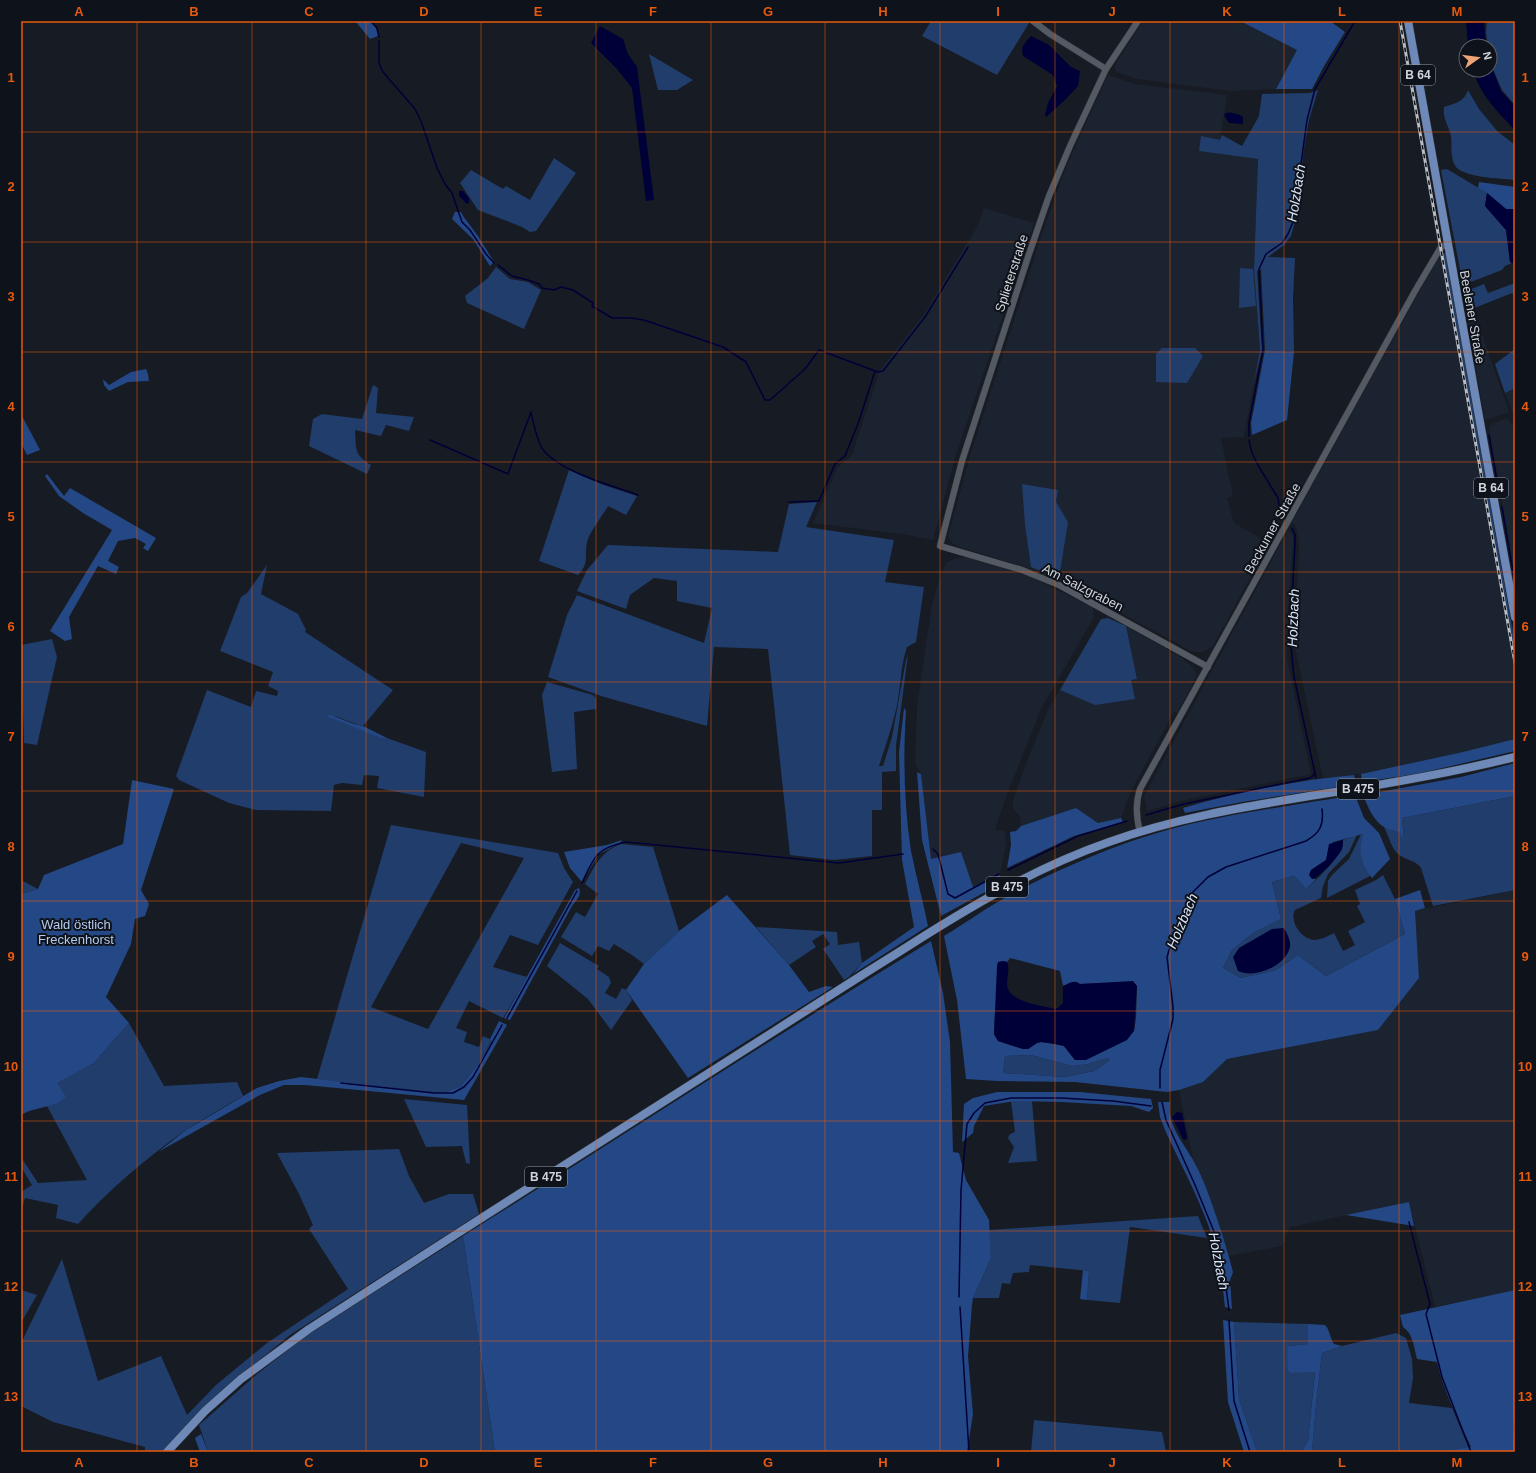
<svg xmlns="http://www.w3.org/2000/svg" width="1536" height="1473" font-family="Helvetica,sans-serif">
<style>
.built{fill:#1c2330;fill-rule:evenodd}
.green{fill:#213d6c;fill-rule:evenodd}
.forest{fill:#244885;fill-rule:evenodd}
.water{fill:#000038}
.lines{fill:none;stroke-linecap:round;stroke-linejoin:round}
.stream{stroke:#000038;stroke-width:1.5}
.tertiary-casing{stroke:#313439;stroke-width:7}
.primary-casing{stroke:#313439;stroke-width:9}
.tertiary{stroke:#545a63;stroke-width:6}
.primary{stroke:#6e89b7;stroke-width:8}
.rail-casing{stroke:#b9bdc3;stroke-width:3}
.rail{stroke:#0e121a;stroke-width:1.5;stroke-dasharray:4.5;stroke-linecap:butt}
.grid{fill:none;stroke:#e8590c;stroke-width:1;stroke-opacity:0.55}
.labels{text-anchor:middle;stroke-width:4;stroke-linejoin:round;paint-order:stroke}
.shield{fill:#0e121a;stroke:#969aa0;stroke-width:1}
.shield-label{font-size:12px;font-weight:bold;fill:#d1d5da}
.street-label{font-size:13px;fill:#d1d5da;stroke:#0e121a}
.park-label{font-size:13px;fill:#b3caee;stroke:#0e121a}
.water-label{font-size:14px;font-style:italic;fill:#dae5f8;stroke:#0e121a}
.neatline{fill:none;stroke:#e8590c;stroke-width:1.5}
.grid-label{font-size:13px;text-anchor:middle;font-weight:bold;fill:#e8590c}
</style>
<rect width="100%" height="100%" fill="#171b23"/>
<g class="built">
<polygon points="1143,21 1240,21 1297,50 1276,89 1230,91 1137,79 1116,72 1114,66"/>
<polygon points="1399,21 1402,21 1515,657 1515,739 1463,752 1361,774 1323,778 1295,647 1299,542 1296,526 1292,522 1437,260 1440,258"/>
<path d="M1108,75L1135,84L1227,95L1220,140L1199,151L1258,159L1254,269L1260,350L1244,437L1221,438L1233,496L1227,498L1234,523L1269,543L1213,646L1203,652H1193L1064,582L1030,568L959,547L952,543L948,537L969,459L1045,225L1066,167ZM1023,484L1058,490L1056,502L1031,567L1025,525Z"/>
<polygon points="984,208 1034,223 955,458 933,540 902,534 813,523 837,468 852,455 880,370 922,317 977,227"/>
<polygon points="1474,318 1477,320 1509,412 1485,420 1467,319"/>
<polygon points="1515,388 1515,419 1505,393"/>
<polygon points="1507,418 1515,428 1515,577 1489,428 1490,425"/>
<polygon points="1288,530 1293,536 1293,545 1288,610 1287,659 1311,774 1181,801 1147,811 1144,796"/>
<polygon points="967,557 1028,576 1093,607 1094,617 1041,709 1006,797 995,830 1005,831 1006,844 1000,875 973,888 931,859 921,774 915,764 917,708 926,643 932,606 940,576 947,562 957,558"/>
<polygon points="1126,626 1180,657 1193,667 1197,676 1177,713 1174,712 1133,787 1121,818 1098,823 1076,808 1021,826 1020,816 1013,809 1013,801 1027,761 1048,710 1060,690 1095,705 1131,680 1137,678"/>
<polygon points="1515,890 1515,1290 1435,1307 1409,1202 1290,1227 1282,1246 1229,1256 1212,1203 1193,1159 1179,1090 1203,1082 1227,1059 1378,1030 1419,978 1415,911"/>
</g>
<g class="green">
<polygon points="931,21 1027,21 1029,23 997,75 922,36"/>
<polygon points="1487,21 1515,21 1515,105 1502,90 1491,65 1490,46 1488,46 1486,33"/>
<polygon points="649,54 693,80 677,90 658,90"/>
<polygon points="1318,90 1309,120 1304,149 1295,222 1291,236 1284,245 1268,257 1295,258 1293,298 1294,352 1265,350 1261,269 1257,271 1262,350 1253,388 1260,350 1254,269 1258,159 1199,151 1201,136 1220,140 1222,135 1242,146 1259,116 1262,94 1310,93"/>
<path d="M1468,90L1479,109L1497,131L1515,145V180C1500,178 1466,178 1456,167C1450,159 1452,146 1451,136C1449,126 1442,118 1444,107C1456,103 1464,102 1468,90Z"/>
<polygon points="554,158 576,173 536,231 530,232 522,227 478,210 460,183 471,170 503,189 506,186 530,200"/>
<polygon points="1447,169 1487,193 1485,206 1506,230 1510,262 1512,263 1505,266 1502,270 1463,285 1441,170"/>
<polygon points="1443,253 1446,254 1515,643 1515,657"/>
<polygon points="496,267 510,279 528,282 541,290 524,329 467,303 465,296 488,278"/>
<polygon points="1240,268 1253,269 1256,306 1239,308"/>
<polygon points="1515,283 1515,297 1512,293 1467,311 1464,292 1484,284 1488,293"/>
<polygon points="1162,348 1195,348 1203,356 1187,383 1156,382 1156,354"/>
<polygon points="1515,349 1515,388 1505,393 1495,364"/>
<path d="M373,385L378,388L376,413L414,417L409,431L386,425L381,436L355,430C356,448 354,455 371,465L367,474L309,446L313,419L322,414L362,419Z"/>
<path d="M569,470L601,484L637,496L626,515L608,506C603,515 589,533 587,542C584,556 590,562 578,575L539,561Z"/>
<polygon points="1022,484 1058,490 1056,502 1068,522 1059,578 1031,567 1025,525"/>
<path d="M817,502L806,527L894,540L885,582L924,587L916,642L907,647C901,664 901,682 898,700C894,722 886,744 879,766H883L892,737L906,660L908,655L896,746V771L882,772V810H872V856L834,860L790,855L768,649L714,647L707,726L601,696L548,677L567,615L577,595L704,643L712,608L677,601V581L654,578L630,595L626,609L577,591L587,570L608,545L778,552L789,504Z"/>
<path d="M267,565L261,594L298,614L306,630L305,632L393,690L363,726C352,724 336,714 327,716L380,738H387L426,752L424,797L377,788L379,776L364,775L362,785L342,783L334,785L331,811L256,810L229,803L179,780L176,776L207,690L251,707L256,691L277,696L278,691L268,686L273,672L220,651L241,597L247,593Z"/>
<polygon points="1108,618 1126,626 1137,679 1131,680 1135,699 1095,705 1060,690 1101,619"/>
<polygon points="52,639 57,657 37,745 24,743 21,645"/>
<polygon points="547,682 593,695 596,699 596,709 574,712 577,769 552,772 542,695"/>
<path d="M1515,796V890L1433,906L1421,868C1416,860 1404,860 1397,853C1391,847 1388,834 1384,827C1392,828 1399,832 1404,839L1402,818Z"/>
<path d="M391,825L558,853L564,868L573,882L538,945L510,935L493,967L527,977L503,1018L469,1001L456,1028L467,1032L464,1042L479,1047L483,1036L492,1040L478,1064L461,1086L442,1093L317,1079ZM461,843L524,858L428,1029L371,1007Z"/>
<polygon points="1363,833 1361,842 1370,876 1327,898 1328,881 1332,875 1349,859 1361,834"/>
<path d="M1357,835L1349,852L1328,874L1323,886L1321,898L1295,910C1289,921 1301,939 1314,940C1321,940 1328,936 1334,933L1343,951L1355,945L1348,931L1365,922L1357,906L1360,904L1355,890L1376,880L1383,875L1395,899L1405,934L1326,976L1298,955L1276,970L1241,978L1223,968L1232,950L1253,933L1281,919L1272,882L1294,876L1306,889C1319,877 1342,857 1343,840Z"/>
<path d="M621,844L653,847L679,931L644,964L632,955L614,944L609,951L598,946L592,956L561,937L576,912L585,917L598,894L585,884C595,866 600,852 621,844Z"/>
<polygon points="21,880 38,889 21,894"/>
<polygon points="756,927 837,932 838,945 859,942 862,963 849,977 844,980 823,949 830,944 823,934 812,941 816,947 789,965"/>
<polygon points="560,943 599,966 597,969 609,977 611,983 605,993 616,999 622,988 626,990 632,1000 611,1030 588,999 547,966"/>
<path d="M129,1023L164,1086L237,1082L243,1096C224,1107 204,1118 186,1130C147,1157 110,1189 78,1224L56,1218L58,1205L25,1198L21,1212V1192L32,1185L21,1167V1157L38,1183L87,1180L47,1106L56,1104V1083L94,1063Z"/>
<polygon points="1031,1055 1072,1066 1088,1064 1107,1058 1110,1060 1094,1071 1065,1077 1003,1073 1005,1056"/>
<polygon points="404,1099 467,1105 470,1164 466,1163 462,1146 426,1147"/>
<polygon points="1011,1101 1032,1101 1037,1161 1008,1163 1014,1147 1008,1138 1010,1134 1015,1132"/>
<polygon points="399,1149 409,1176 424,1203 449,1194 473,1194 479,1214 290,1335 223,1390 164,1452 145,1452 145,1447 53,1422 21,1406 21,1343 62,1259 98,1381 161,1356 187,1415 216,1385 267,1343 348,1289 309,1229 313,1225 299,1194 277,1153"/>
<polygon points="1198,1216 1207,1238 1130,1227 1120,1303 1087,1300 1089,1271 1030,1265 1029,1272 1013,1273 1010,1284 1002,1283 999,1298 973,1298 991,1258 989,1230"/>
<polygon points="463,1236 495,1452 208,1452 199,1425 257,1374 310,1333"/>
<polygon points="21,1290 37,1295 21,1323"/>
<polygon points="1234,1322 1308,1324 1308,1344 1287,1346 1291,1373 1315,1371 1308,1441 1301,1452 1257,1452 1239,1399"/>
<polygon points="1396,1333 1406,1338 1412,1359 1413,1378 1409,1403 1452,1408 1469,1448 1438,1452 1312,1452 1316,1404 1322,1353 1342,1346"/>
<polygon points="1034,1420 1162,1432 1166,1452 1031,1452"/>
</g>
<g class="forest">
<polygon points="355,21 369,21 376,28 378,36 370,39"/>
<polygon points="1240,21 1330,21 1345,32 1324,66 1312,89 1276,89 1297,50"/>
<polygon points="1479,182 1515,187 1515,209 1506,209 1487,193 1478,188"/>
<polygon points="455,212 461,212 463,216 478,236 494,262 490,266 473,239 452,219"/>
<polygon points="1265,350 1294,352 1287,420 1252,435 1251,423"/>
<polygon points="146,369 148,374 149,381 128,382 109,391 104,385 103,379 109,385 131,372"/>
<polygon points="21,414 40,450 27,455 21,443"/>
<polygon points="47,474 64,496 70,488 156,538 148,551 143,548 146,544 135,538 118,541 108,561 119,567 116,574 98,566 69,617 72,639 65,641 50,631 112,530 83,513 59,496 45,476"/>
<path d="M904,708L906,711C903,758 904,805 911,851C916,876 923,901 928,926L853,974L862,963L914,927L902,860L899,752Z"/>
<polygon points="331,715 354,724 363,726 387,738 380,738 326,716"/>
<polygon points="1515,739 1515,751 1417,774 1362,782 1361,774 1463,752"/>
<path d="M1515,763V796L1402,818L1404,840C1397,828 1394,832 1384,827C1374,822 1367,805 1363,795L1461,777Z"/>
<polygon points="917,772 921,774 931,859 961,852 973,887 1000,875 998,885 941,916 922,840"/>
<path d="M1354,775L1356,784L1242,802L1185,813L1183,808C1238,792 1297,780 1354,775Z"/>
<polygon points="132,780 174,789 141,890 149,904 145,916 135,919 131,944 106,997 129,1023 94,1063 57,1083 66,1097 56,1104 29,1111 21,1115 21,894 38,889 44,875 123,844"/>
<path d="M1355,795L1364,818L1379,833L1390,859L1372,878C1361,865 1358,849 1363,834L1333,842L1326,860L1311,870L1312,879H1316L1306,889L1294,876L1272,882L1281,919L1253,933L1232,950L1223,968L1241,978L1276,970L1298,955L1326,976L1405,934L1395,899L1420,890L1425,908L1415,911L1419,978L1378,1030L1227,1059L1203,1082L1179,1090L1167,1092L1075,1082L997,1081L966,1079L957,1000L944,936C966,923 987,907 1010,895C1053,872 1098,852 1144,837C1212,815 1285,807 1355,795ZM1010,958L1060,971L1063,986L1077,982L1079,984L1105,983L1137,986L1136,1018L1134,1031L1075,1060L1064,1046L1055,1044L1041,1042L1037,1043L1028,1049H1023L998,1041L994,1034L995,1012L1003,961L1007,962ZM1031,1055L1072,1066L1088,1064L1107,1058L1110,1060L1094,1071L1065,1077L1003,1073L1005,1056Z"/>
<polygon points="1076,808 1098,823 1121,818 1123,822 1074,836 1007,868 1011,845 1010,832 1016,831 1021,826"/>
<polygon points="622,840 620,843 599,854 582,882 570,868 564,852 607,845"/>
<path d="M579,888C582,895 576,901 572,906L510,1020L504,1018L575,890Z"/>
<polygon points="727,895 789,965 809,992 826,986 833,987 688,1078 626,990 644,964 679,931"/>
<path d="M931,941L943,993L950,1042L953,1152L959,1153L966,1180L989,1220L991,1258L973,1298L972,1305L968,1356L973,1414L967,1452H495L463,1236C619,1138 774,1037 931,941Z"/>
<polygon points="499,1021 507,1025 464,1100 305,1085 284,1085 260,1095 158,1152 186,1130 257,1088 279,1081 301,1077 442,1093 461,1086 478,1064 492,1041 490,1039"/>
<polygon points="997,1092 1080,1092 1151,1099 1153,1108 1149,1112 1131,1106 1061,1102 1015,1101 984,1106 974,1126 973,1133 962,1142 964,1104 973,1098"/>
<path d="M1158,1102H1170C1167,1124 1182,1141 1192,1158C1200,1172 1207,1189 1212,1204C1220,1226 1227,1249 1233,1272L1230,1280L1232,1309L1225,1307C1223,1292 1222,1276 1219,1261C1209,1215 1184,1172 1165,1130L1160,1117Z"/>
<polygon points="1409,1202 1414,1226 1346,1215"/>
<polygon points="1083,1270 1089,1271 1087,1300 1080,1299"/>
<path d="M1515,1290V1415L1513,1425L1515,1452H1438L1471,1447C1458,1419 1444,1392 1437,1362L1417,1359C1414,1348 1413,1333 1403,1327L1400,1315Z"/>
<polygon points="1223,1320 1234,1322 1239,1399 1257,1452 1244,1452 1228,1402"/>
<path d="M1308,1324L1325,1325C1330,1330 1330,1338 1334,1344L1342,1346L1322,1353L1316,1404L1312,1452H1301L1308,1441L1315,1372L1291,1373L1288,1371L1287,1346L1308,1344Z"/>
<polygon points="201,1434 208,1452 200,1452 195,1438"/>
</g>
<g class="water">
<polygon points="1466,21 1484,21 1486,46 1468,46"/>
<polygon points="600,26 623,39 628,54 637,67 654,200 646,201 632,88 617,69 591,43"/>
<path d="M1031,36L1049,45L1071,67L1080,71L1078,86L1065,100L1046,117L1045,115L1048,103L1057,86L1053,75L1023,56C1020,46 1025,43 1031,36Z"/>
<path d="M1490,62L1501,91L1515,106V130C1498,112 1480,95 1473,70H1490Z"/>
<path d="M1226,113C1231,112 1240,114 1243,117V124L1229,123L1224,115Z"/>
<polygon points="459,191 463,191 469,198 469,203 467,204 459,196"/>
<polygon points="1487,193 1506,209 1515,209 1515,264 1510,262 1506,230 1485,206"/>
<path d="M1343,840C1343,843 1343,846 1342,849C1339,856 1320,877 1312,879L1309,875L1311,870L1326,860L1329,844Z"/>
<path d="M1284,928C1287,934 1291,940 1290,947C1286,966 1255,979 1238,971L1233,957L1239,948L1272,929Z"/>
<path d="M1003,961L1007,962C1010,969 1007,976 1007,984C1007,1002 1041,1005 1055,1009L1058,1008L1063,1003V986C1069,984 1073,979 1080,984L1133,981L1137,986L1134,1031L1127,1040L1086,1060H1075L1064,1046L1055,1044L1041,1042L1037,1043L1028,1049H1023L998,1041L994,1034L997,966L998,962Z"/>
<polygon points="1177,1112 1182,1113 1187,1137 1186,1140 1183,1139 1172,1117"/>
</g>
<g class="lines">
<g class="stream">
<polyline points="371,21 377,28 379,37"/>
<polyline points="379,41 379,63 383,72 415,109 421,121 437,168 445,184 452,193 462,222 470,230 486,254 494,263"/>
<polyline points="498,265 512,276 528,280 539,284 542,288 554,290 561,287 573,290 593,303 592,306 612,318 631,318 644,320 723,347 746,362 765,400 770,400 805,369 819,350 878,372 883,371 925,317 968,247"/>
<path d="M531,413C534,425 537,442 544,451C562,472 612,486 638,495"/>
<polyline points="1489,435 1500,498"/>
<polyline points="1249,436 1249,423 1263,350 1259,269 1266,254 1282,243 1288,234 1293,222 1307,120 1315,89 1355,21"/>
<polyline points="430,440 508,474 531,412"/>
<polyline points="1249,440 1252,453 1259,467 1278,498 1280,513 1282,519"/>
<polyline points="789,502 819,501 835,464 845,456 859,421 875,371"/>
<polyline points="1502,507 1515,583"/>
<polyline points="1292,528 1295,535 1295,544 1290,635 1292,657 1294,677 1316,778"/>
<polyline points="1146,815 1184,804 1310,778 1313,776 1315,772"/>
<polyline points="933,849 938,854 948,894 955,898 999,874"/>
<polyline points="1008,870 1078,836 1127,821"/>
<path d="M582,883C594,857 596,848 626,842L839,863L903,854"/>
<polyline points="507,1018 577,891"/>
<polyline points="341,1083 434,1093 453,1093 464,1087 473,1077 502,1025"/>
<path d="M1160,1088V1070L1173,1019V1007L1167,957L1171,944L1185,908L1193,892L1208,877L1226,867L1306,841C1320,833 1324,825 1322,809"/>
<polyline points="1162,1102 1166,1120 1195,1185 1215,1234 1226,1287 1229,1310"/>
<polyline points="1409,1222 1430,1304 1426,1314 1442,1377 1471,1452"/>
<polyline points="959,1297 961,1190 967,1124 974,1113 985,1103 1011,1098 1061,1098 1113,1101 1151,1106"/>
<polyline points="960,1307 969,1452"/>
<polyline points="1229,1320 1234,1401 1250,1452"/>
</g>
<g class="tertiary-casing">
<g id="tertiary">
<polyline points="1033,21 1050,34 1106,69"/>
<polyline points="1138,21 1106,69 1070,146 1049,196 1028,257 962,461 940,546 1022,570 1059,585 1208,667"/>
<path d="M1140,832C1136,817 1135,804 1140,789L1415,291L1441,247L1448,244"/>
</g>
</g>
<g class="primary-casing">
<g id="primary">
<polyline points="1408,21 1515,617"/>
<path d="M167,1452L205,1411L241,1379L309,1329C463,1229 618,1131 773,1032C815,1005 857,978 899,952C966,909 1034,868 1109,842C1178,817 1250,806 1322,794C1387,784 1451,773 1515,757"/>
</g>
</g>
<use href="#tertiary" class="tertiary"/>
<use href="#primary" class="primary"/>
<g class="rail-casing">
<polyline id="rail" points="1400,21 1515,663"/>
</g>
<use href="#rail" class="rail"/>
</g>
<path class="grid" d="M137,21V1452M252,21V1452M366,21V1452M481,21V1452M596,21V1452M711,21V1452M825,21V1452M940,21V1452M1055,21V1452M1170,21V1452M1284,21V1452M1399,21V1452M21,132H1515M21,242H1515M21,352H1515M21,462H1515M21,572H1515M21,682H1515M21,791H1515M21,901H1515M21,1011H1515M21,1121H1515M21,1231H1515M21,1341H1515"/>
<g class="labels">
<g class="shield">
<rect x="1401" y="65" width="34" height="20" rx="3"/>
<rect x="1474" y="478" width="34" height="20" rx="3"/>
<rect x="1337" y="779" width="42" height="20" rx="3"/>
<rect x="986" y="877" width="42" height="20" rx="3"/>
<rect x="525" y="1167" width="42" height="20" rx="3"/>
</g>
<g class="shield-label">
<text x="1418" y="79">B 64</text>
<text x="1491" y="492">B 64</text>
<text x="1358" y="793">B 475</text>
<text x="1007" y="891">B 475</text>
<text x="546" y="1181">B 475</text>
</g>
<g class="street-label">
<text transform="translate(1011 273) rotate(-72)" y="5">Splieterstraße</text>
<text transform="translate(1473 317) rotate(80)" y="5">Beelener Straße</text>
<text transform="translate(1272 528) rotate(-61)" y="5">Beckumer Straße</text>
<text transform="translate(1083 587) rotate(27)" y="5">Am Salzgraben</text>
</g>
<g class="park-label">
<text x="76" y="929">Wald östlich<tspan x="76" dy="15">Freckenhorst</tspan></text>
</g>
<g class="water-label">
<text transform="translate(1296 193) rotate(-81)" y="5">Holzbach</text>
<text transform="translate(1293 618) rotate(-88)" y="5">Holzbach</text>
<text transform="translate(1182 921) rotate(-67)" y="5">Holzbach</text>
<text transform="translate(1219 1261) rotate(79)" y="5">Holzbach</text>
</g>
</g>
<rect width="1536" height="1473" fill="none" stroke="#0e121a" stroke-width="44"/>
<g transform="translate(1478 58) rotate(76)"><circle r="19" fill="#0e121a" stroke="#5c6067"/>
<path d="M0-3L7 15L0 10L-7 15Z" fill="#efa377"/>
<text y="-6" font-size="11" font-weight="bold" text-anchor="middle" fill="#d1d5da">N</text>
</g>
<rect x="22" y="22" width="1492" height="1429" class="neatline"/>
<g class="grid-label">
<text x="79" y="16">A</text>
<text x="194" y="16">B</text>
<text x="309" y="16">C</text>
<text x="424" y="16">D</text>
<text x="538" y="16">E</text>
<text x="653" y="16">F</text>
<text x="768" y="16">G</text>
<text x="883" y="16">H</text>
<text x="998" y="16">I</text>
<text x="1112" y="16">J</text>
<text x="1227" y="16">K</text>
<text x="1342" y="16">L</text>
<text x="1457" y="16">M</text>
<text x="11" y="82">1</text>
<text x="1525" y="82">1</text>
<text x="11" y="191">2</text>
<text x="1525" y="191">2</text>
<text x="11" y="301">3</text>
<text x="1525" y="301">3</text>
<text x="11" y="411">4</text>
<text x="1525" y="411">4</text>
<text x="11" y="521">5</text>
<text x="1525" y="521">5</text>
<text x="11" y="631">6</text>
<text x="1525" y="631">6</text>
<text x="11" y="741">7</text>
<text x="1525" y="741">7</text>
<text x="11" y="851">8</text>
<text x="1525" y="851">8</text>
<text x="11" y="961">9</text>
<text x="1525" y="961">9</text>
<text x="11" y="1071">10</text>
<text x="1525" y="1071">10</text>
<text x="11" y="1181">11</text>
<text x="1525" y="1181">11</text>
<text x="11" y="1291">12</text>
<text x="1525" y="1291">12</text>
<text x="11" y="1401">13</text>
<text x="1525" y="1401">13</text>
<text x="79" y="1467">A</text>
<text x="194" y="1467">B</text>
<text x="309" y="1467">C</text>
<text x="424" y="1467">D</text>
<text x="538" y="1467">E</text>
<text x="653" y="1467">F</text>
<text x="768" y="1467">G</text>
<text x="883" y="1467">H</text>
<text x="998" y="1467">I</text>
<text x="1112" y="1467">J</text>
<text x="1227" y="1467">K</text>
<text x="1342" y="1467">L</text>
<text x="1457" y="1467">M</text>
</g>
</svg>
